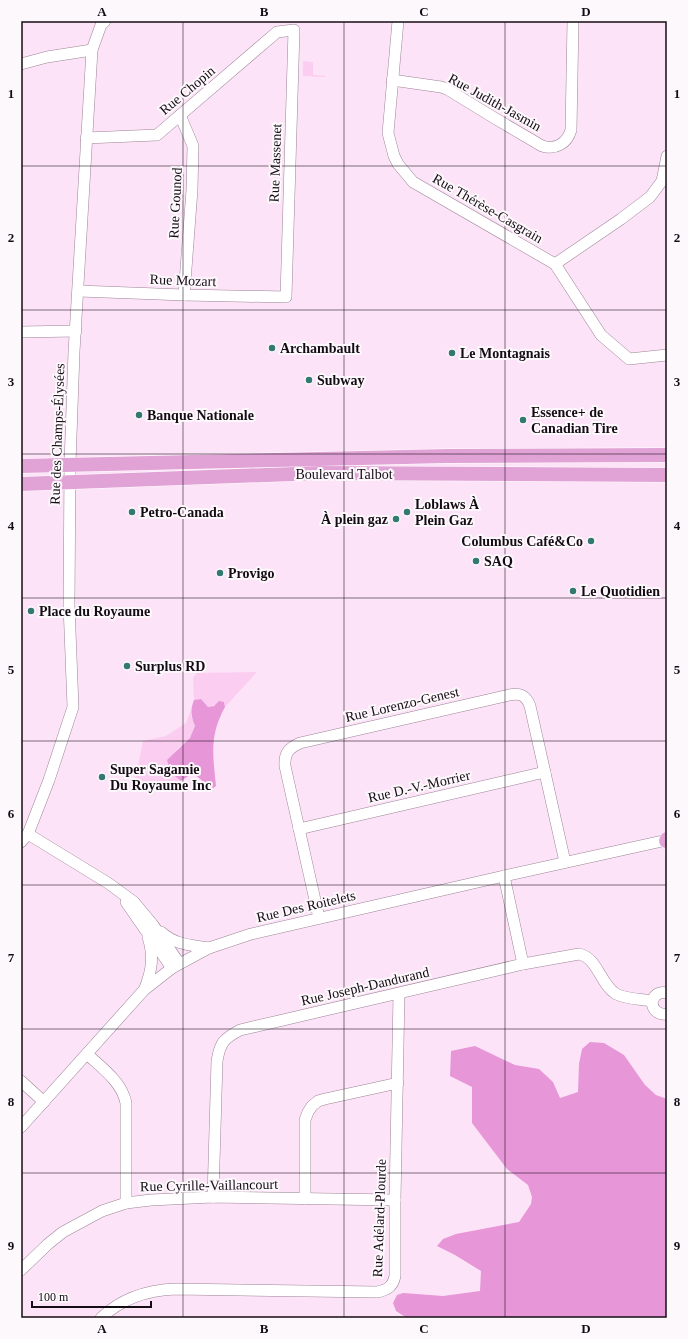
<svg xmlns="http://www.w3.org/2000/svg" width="688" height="1339" font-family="'Times New Roman',serif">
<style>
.green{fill:#fbcdf1}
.forest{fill:#e796d7}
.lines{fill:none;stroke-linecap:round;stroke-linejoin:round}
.stream{stroke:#e997d9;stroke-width:2.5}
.minor-casing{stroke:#9c8496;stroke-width:12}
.major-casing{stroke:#fff;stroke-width:15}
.minor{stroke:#fff;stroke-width:11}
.major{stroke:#e1a3d6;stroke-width:14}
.grid{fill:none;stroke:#140c13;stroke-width:1;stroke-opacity:0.55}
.poi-dot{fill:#337971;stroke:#fdf8fc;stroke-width:1.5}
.labels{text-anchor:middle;stroke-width:4;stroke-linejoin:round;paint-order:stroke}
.street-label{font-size:14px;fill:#140c13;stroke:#fdf8fc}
.poi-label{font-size:14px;font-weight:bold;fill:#140c13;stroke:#fdf8fc;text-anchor:start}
.neatline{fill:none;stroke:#140c13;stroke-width:1.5}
.grid-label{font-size:13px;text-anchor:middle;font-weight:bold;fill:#140c13}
</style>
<rect width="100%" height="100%" fill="#fde3f7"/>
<g class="green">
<polygon points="303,61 313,62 313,75 326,76 325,77 303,76"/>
<polygon points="257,672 225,707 224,702 208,707 201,699 194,700 193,678 197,673"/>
<polygon points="191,710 191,716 195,726 190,738 177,749 171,773 181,781 134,785 143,741 166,736 186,723"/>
</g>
<g class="forest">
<path d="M201,699L208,707L214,706L219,701L224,702L225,707C209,736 213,755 216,786L212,789L193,773L181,781L171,773L167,760L190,738L195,726C191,716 190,710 194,700Z"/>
<polygon points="590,1042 604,1043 624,1055 645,1085 656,1095 667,1099 667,1318 407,1318 396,1311 393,1303 397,1295 403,1293 443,1296 480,1291 481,1271 455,1255 437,1246 443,1239 456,1234 519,1222 531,1204 532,1197 528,1185 507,1169 472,1123 472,1087 450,1076 451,1051 475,1046 515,1065 539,1069 553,1082 560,1098 578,1092 579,1064 582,1049"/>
</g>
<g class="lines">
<polyline class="stream" points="559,1318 558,1298 567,1277 586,1248 601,1235 604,1225 609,1219 619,1216 633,1200 640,1197 652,1198 667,1195"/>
<g class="minor-casing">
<g id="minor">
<polyline points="398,21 388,133 394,156 398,164 413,182 555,264 601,335 629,359 667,355"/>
<polyline points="21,64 47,57 92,50"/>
<path d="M392,80L441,87L447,89L496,119L542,146C555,150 567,144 571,130L573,21"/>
<polyline points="180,115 193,146 192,190 184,295"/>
<polyline points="555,264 621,219 650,197 662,181 667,156"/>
<polyline points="79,291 184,295 286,297 294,30 277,32 157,135 86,138"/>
<polyline points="21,332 76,331"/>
<polyline points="299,829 545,772"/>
<polyline points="28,834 108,883 134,902 153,925 179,963"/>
<polyline points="21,842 28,834 49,780 73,707 69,605 70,464 74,352 92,50 101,25 105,21"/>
<polyline points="504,876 523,964"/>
<polyline points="126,902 172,968"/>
<path d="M319,918L285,766C284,753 289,748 300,743L509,695C520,693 526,695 530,706L565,862"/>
<path d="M161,932C175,945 191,945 209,948"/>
<path d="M145,988C152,970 154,956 148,937"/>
<path d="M667,993C660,991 655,994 652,1001C652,1010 658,1015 667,1014"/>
<path d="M87,1054C102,1068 122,1082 126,1103V1203"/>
<polyline points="21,1081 44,1102"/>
<polyline points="21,1127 144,990 172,968 209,948 251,934 504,876 667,840"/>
<path d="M213,1197L217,1061C220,1043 223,1039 240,1030L523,964L579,954C598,958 600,984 616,994C626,999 641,999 652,1001"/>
<polyline points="305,1199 305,1120 308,1112 312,1106 318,1101 325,1099 398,1083"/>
<polyline points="21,1270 48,1244 63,1232 102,1211 126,1203 151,1200 213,1197 395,1200"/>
<path d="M101,1318C122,1298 147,1290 176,1289L377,1292C388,1290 393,1286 395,1276V1200L399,994"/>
</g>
</g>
<g class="major-casing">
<g id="major">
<polyline points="21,466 447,456 667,455"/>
<polyline points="21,484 320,473 667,475"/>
<polyline points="667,839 666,841 667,841"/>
</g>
</g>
<use href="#minor" class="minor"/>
<use href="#major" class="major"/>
</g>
<path class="grid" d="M183,21V1318M344,21V1318M505,21V1318M21,166H667M21,310H667M21,454H667M21,598H667M21,741H667M21,885H667M21,1029H667M21,1173H667"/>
<g class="poi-dot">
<circle cx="272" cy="348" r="4"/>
<circle cx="452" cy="353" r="4"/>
<circle cx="309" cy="380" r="4"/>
<circle cx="139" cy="415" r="4"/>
<circle cx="523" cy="420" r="4"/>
<circle cx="132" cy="512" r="4"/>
<circle cx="407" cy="512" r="4"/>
<circle cx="396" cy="519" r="4"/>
<circle cx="591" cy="541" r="4"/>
<circle cx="476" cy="561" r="4"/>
<circle cx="220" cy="573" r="4"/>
<circle cx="573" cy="591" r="4"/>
<circle cx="31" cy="611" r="4"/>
<circle cx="127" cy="666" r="4"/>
<circle cx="102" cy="777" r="4"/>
</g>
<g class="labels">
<g class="street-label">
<text transform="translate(187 90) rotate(-40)" y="5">Rue Chopin</text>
<text transform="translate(495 102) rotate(29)" y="5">Rue Judith-Jasmin</text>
<text transform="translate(275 163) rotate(-88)" y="5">Rue Massenet</text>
<text transform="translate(175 203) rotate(-87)" y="5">Rue Gounod</text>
<text transform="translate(488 208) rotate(30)" y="5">Rue Thérèse-Casgrain</text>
<text transform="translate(183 280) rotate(2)" y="5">Rue Mozart</text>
<text transform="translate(57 434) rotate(-88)" y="5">Rue des Champs-Élysées</text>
<text x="344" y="479">Boulevard Talbot</text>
<text transform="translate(402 704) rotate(-13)" y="5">Rue Lorenzo-Genest</text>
<text transform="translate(419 786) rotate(-13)" y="5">Rue D.-V.-Morrier</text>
<text transform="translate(306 906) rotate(-13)" y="5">Rue Des Roitelets</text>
<text transform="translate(365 986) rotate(-13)" y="5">Rue Joseph-Dandurand</text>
<text transform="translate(209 1185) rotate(-1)" y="5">Rue Cyrille-Vaillancourt</text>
<text transform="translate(379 1218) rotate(-88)" y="5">Rue Adélard-Plourde</text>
</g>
<g class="poi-label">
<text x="280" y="353">Archambault</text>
<text x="460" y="358">Le Montagnais</text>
<text x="317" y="385">Subway</text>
<text x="531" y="417">Essence+ de<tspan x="531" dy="16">Canadian Tire</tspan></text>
<text x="147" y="420">Banque Nationale</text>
<text x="415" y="509">Loblaws À<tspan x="415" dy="16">Plein Gaz</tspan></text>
<text x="140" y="517">Petro-Canada</text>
<text x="388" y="524" text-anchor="end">À plein gaz</text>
<text x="583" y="546" text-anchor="end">Columbus Café&amp;Co</text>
<text x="484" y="566">SAQ</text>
<text x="228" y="578">Provigo</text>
<text x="581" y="596">Le Quotidien</text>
<text x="39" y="616">Place du Royaume</text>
<text x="135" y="671">Surplus RD</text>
<text x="110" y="774">Super Sagamie<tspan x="110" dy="16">Du Royaume Inc</tspan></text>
</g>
</g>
<rect width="688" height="1339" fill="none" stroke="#fdf8fc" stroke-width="44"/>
<path d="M32 1301v6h119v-6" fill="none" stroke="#140c13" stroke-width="2"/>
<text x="38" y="1301" font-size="12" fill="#140c13" stroke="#fdf8fc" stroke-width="3" paint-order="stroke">100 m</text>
<rect x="22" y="22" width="644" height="1295" class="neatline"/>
<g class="grid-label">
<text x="102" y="16">A</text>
<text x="264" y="16">B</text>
<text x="424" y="16">C</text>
<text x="586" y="16">D</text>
<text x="11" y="98">1</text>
<text x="677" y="98">1</text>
<text x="11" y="242">2</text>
<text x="677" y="242">2</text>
<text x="11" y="386">3</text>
<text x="677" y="386">3</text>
<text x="11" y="530">4</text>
<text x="677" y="530">4</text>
<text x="11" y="674">5</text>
<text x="677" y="674">5</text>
<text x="11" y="818">6</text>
<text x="677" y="818">6</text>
<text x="11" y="962">7</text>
<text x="677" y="962">7</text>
<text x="11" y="1106">8</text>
<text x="677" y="1106">8</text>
<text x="11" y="1250">9</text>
<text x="677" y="1250">9</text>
<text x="102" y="1333">A</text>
<text x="264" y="1333">B</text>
<text x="424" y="1333">C</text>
<text x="586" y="1333">D</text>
</g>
</svg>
